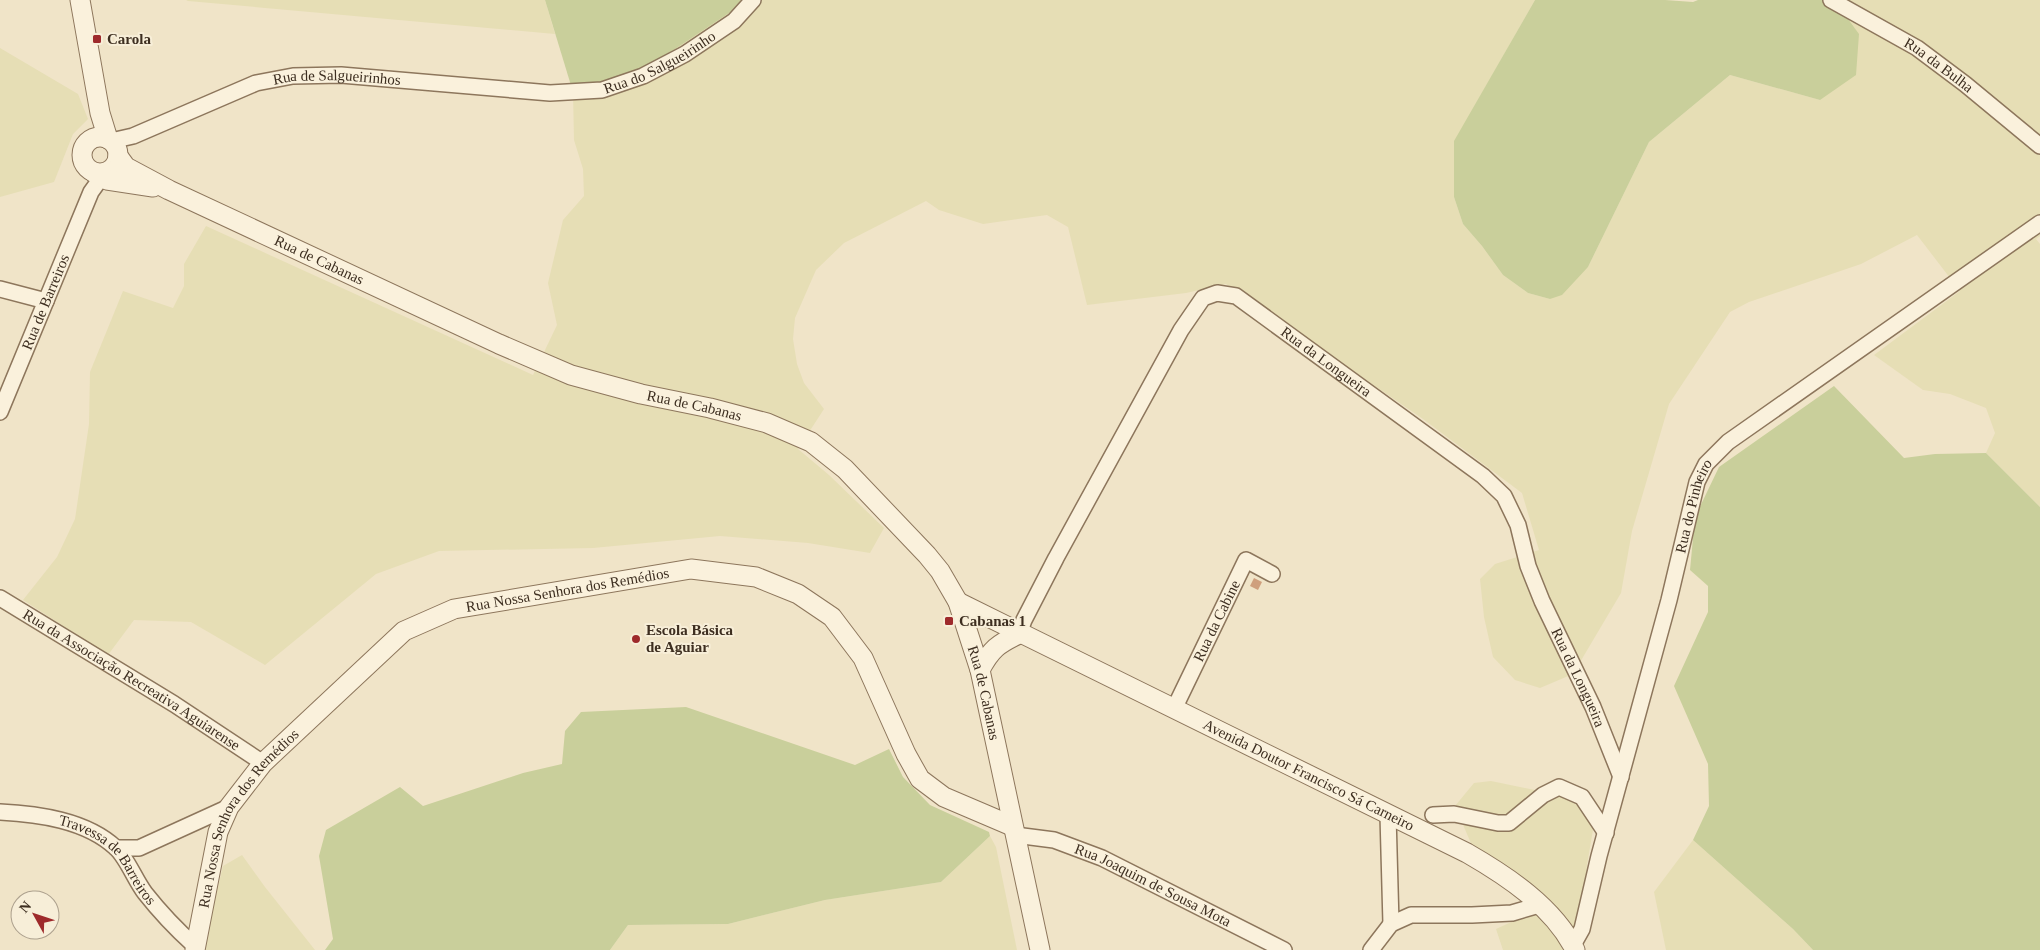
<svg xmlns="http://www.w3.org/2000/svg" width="2040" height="950" font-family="'Times New Roman',serif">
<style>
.farmland{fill:#e6deb5}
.green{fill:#c9cf9b}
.building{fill:#cf9f7d}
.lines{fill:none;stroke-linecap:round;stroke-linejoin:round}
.minor-casing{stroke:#8d765c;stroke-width:18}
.tertiary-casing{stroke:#8d765c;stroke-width:21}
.minor{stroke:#faf1dc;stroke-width:15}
.tertiary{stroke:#faf1dc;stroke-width:19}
.poi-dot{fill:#9e2a2b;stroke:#f7eed8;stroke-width:2}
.labels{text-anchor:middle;stroke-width:4;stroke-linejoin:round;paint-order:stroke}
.poi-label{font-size:15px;font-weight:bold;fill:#3d2e20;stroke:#f7eed8;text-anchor:start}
.street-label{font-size:15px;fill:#3d2e20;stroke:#f7eed8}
</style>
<rect width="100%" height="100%" fill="#f0e4c8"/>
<g class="farmland">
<polygon points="186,0 545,0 555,34 188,1"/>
<polygon points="741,0 1535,0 1455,141 1454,197 1463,224 1482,246 1503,275 1528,293 1550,299 1588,267 1649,142 1730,75 1820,100 1834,0 2040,0 2040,236 2036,239 2040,244 2040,507 1986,453 1995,433 1986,408 1950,394 1923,390 1874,355 1960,291 1917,235 1861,264 1749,302 1730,312 1669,404 1632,531 1621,593 1573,674 1540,688 1515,680 1493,657 1484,617 1480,579 1495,564 1539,550 1522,493 1423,419 1226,284 1186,293 1087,305 1068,227 1047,215 983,224 939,210 926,201 844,243 816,270 795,318 793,339 797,364 804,383 824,409 798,449 829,475 884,528 870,553 808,543 720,536 593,548 439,551 376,574 265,665 191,622 134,620 108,655 23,600 57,557 75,519 89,424 90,372 123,291 173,308 184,286 184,264 206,226 533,375 557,325 548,283 563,220 584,196 583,169 574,140 573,92 735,9"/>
<polygon points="0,48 78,94 88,119 73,134 54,182 0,197"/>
<polygon points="1491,781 1554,794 1583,805 1595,818 1587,865 1579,950 1503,950 1496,929 1533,912 1473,848 1455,806 1474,783"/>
<polygon points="990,836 996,847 1017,950 610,950 628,925 728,924 825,900 941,882"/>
<polygon points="1693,840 1793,929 1813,950 1666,950 1654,892"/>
<polygon points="242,855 265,887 315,950 203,950 223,866"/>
</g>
<g class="green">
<polygon points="545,0 741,0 735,9 675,49 597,94 573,92"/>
<polygon points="1535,0 1665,0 1693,2 1698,0 1834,0 1859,34 1856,75 1820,100 1730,75 1649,142 1588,267 1562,295 1550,299 1528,293 1503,275 1482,246 1463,224 1454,197 1454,141"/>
<polygon points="1834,386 1904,458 1935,454 1986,453 2040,507 2040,950 1813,950 1793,929 1693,840 1709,806 1708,764 1674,686 1708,612 1708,586 1690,570 1695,517 1719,467"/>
<polygon points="686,707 855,765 889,749 903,777 930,805 989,832 990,836 941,882 825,900 728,924 628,925 610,950 325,950 333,939 319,856 326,830 400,787 423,806 523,773 562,764 565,731 581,712"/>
</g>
<polygon class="building" points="1254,578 1262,582 1258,590 1250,586"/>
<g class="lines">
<g class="minor-casing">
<g id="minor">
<path id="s1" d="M1831,0L1917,48L1965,84L2040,146"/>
<path id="s2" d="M111,141L133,136L256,83L293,76L341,75L550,93L602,90L643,76L685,54L734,21L753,0"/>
<polyline points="0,289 46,301"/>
<path id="s3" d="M0,412L91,192L101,178L110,170"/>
<path id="s4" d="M0,598L174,704L263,763"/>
<path id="s5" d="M1019,634L1024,620L1056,558L1181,330L1203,298L1217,293L1236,296L1483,476L1504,496L1518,525L1528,566L1542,601L1593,707L1621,777"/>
<path id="s6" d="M1174,709L1246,560L1272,574"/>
<path id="s7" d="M0,812C38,814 86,820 116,848C127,858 135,880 145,893C160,912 177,930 195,946"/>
<polyline points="1388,815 1391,924"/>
<polyline points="1433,815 1454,814 1498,823 1509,823 1543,795 1559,787 1582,797 1606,833"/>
<path id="s8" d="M1015,835L1054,840L1102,858L1284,950"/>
<polyline points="116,848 139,848 229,807"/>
<path id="s9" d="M1573,945L1582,929L1599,856L1669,600L1697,482L1706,464L1728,442L2040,223"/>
<polyline points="1371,950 1391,924 1411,915 1472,915 1512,913 1539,905"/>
</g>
</g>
<g class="tertiary-casing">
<g id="tertiary">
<polyline points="80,0 100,113 108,139"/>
<circle cx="100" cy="155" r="18"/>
<path id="s10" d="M118,156L126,167L169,190L499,344L571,375L641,394L710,408L767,423L811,442L845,469L927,555L940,571L958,602L980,670L1040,950"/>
<polyline points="93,172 107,180 153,187"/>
<path id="s11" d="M958,602L1467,853C1507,876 1554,907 1575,950"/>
<path d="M980,670C991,649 998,644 1019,634"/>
<path id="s12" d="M195,950L218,832L229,807L263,763L404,631L454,609L691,569L756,577L798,594L832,617L863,658L906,754L920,779L944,797L1012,826"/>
</g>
</g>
<use href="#minor" class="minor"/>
<use href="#tertiary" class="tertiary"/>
</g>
<g class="poi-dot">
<rect x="92" y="34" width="10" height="10" rx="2.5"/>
<rect x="944" y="616" width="10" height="10" rx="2.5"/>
<circle cx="636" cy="639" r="5"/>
</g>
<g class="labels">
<g class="poi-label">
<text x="107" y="44">Carola</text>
<text x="959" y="626">Cabanas 1</text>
<text x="646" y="635">Escola Básica<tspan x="646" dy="17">de Aguiar</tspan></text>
</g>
<g class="street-label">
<text dy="5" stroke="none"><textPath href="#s2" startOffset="568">Rua do Salgueirinho</textPath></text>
<text dy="5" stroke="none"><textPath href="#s1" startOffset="126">Rua da Bulha</textPath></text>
<text dy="5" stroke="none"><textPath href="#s2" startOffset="238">Rua de Salgueirinhos</textPath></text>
<text dy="5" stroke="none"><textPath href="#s10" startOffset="228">Rua de Cabanas</textPath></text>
<text dy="5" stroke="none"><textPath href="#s3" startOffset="119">Rua de Barreiros</textPath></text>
<text dy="5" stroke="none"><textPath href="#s5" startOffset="529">Rua da Longueira</textPath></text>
<text dy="5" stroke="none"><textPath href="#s10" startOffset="632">Rua de Cabanas</textPath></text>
<text dy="5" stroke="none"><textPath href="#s9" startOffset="456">Rua do Pinheiro</textPath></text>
<text dy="5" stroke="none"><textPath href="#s12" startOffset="566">Rua Nossa Senhora dos Remédios</textPath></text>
<text dy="5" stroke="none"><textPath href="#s6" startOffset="98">Rua da Cabine</textPath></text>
<text dy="5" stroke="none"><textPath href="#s5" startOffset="949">Rua da Longueira</textPath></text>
<text dy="5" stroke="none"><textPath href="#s4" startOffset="155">Rua da Associação Recreativa Aguiarense</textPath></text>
<text dy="5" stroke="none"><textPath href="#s10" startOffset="1068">Rua de Cabanas</textPath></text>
<text dy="5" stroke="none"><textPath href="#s11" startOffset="391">Avenida Doutor Francisco Sá Carneiro</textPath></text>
<text dy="5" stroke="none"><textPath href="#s12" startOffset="146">Rua Nossa Senhora dos Remédios</textPath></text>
<text dy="5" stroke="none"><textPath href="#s7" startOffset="125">Travessa de Barreiros</textPath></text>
<text dy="5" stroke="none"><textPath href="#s8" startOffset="148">Rua Joaquim de Sousa Mota</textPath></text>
</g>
</g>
<g transform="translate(35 915) rotate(310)"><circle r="24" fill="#f7eed8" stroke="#ada18e"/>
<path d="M0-4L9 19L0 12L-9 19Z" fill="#9e2a2b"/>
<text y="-8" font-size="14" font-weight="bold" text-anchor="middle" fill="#3d2e20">N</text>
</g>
</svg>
